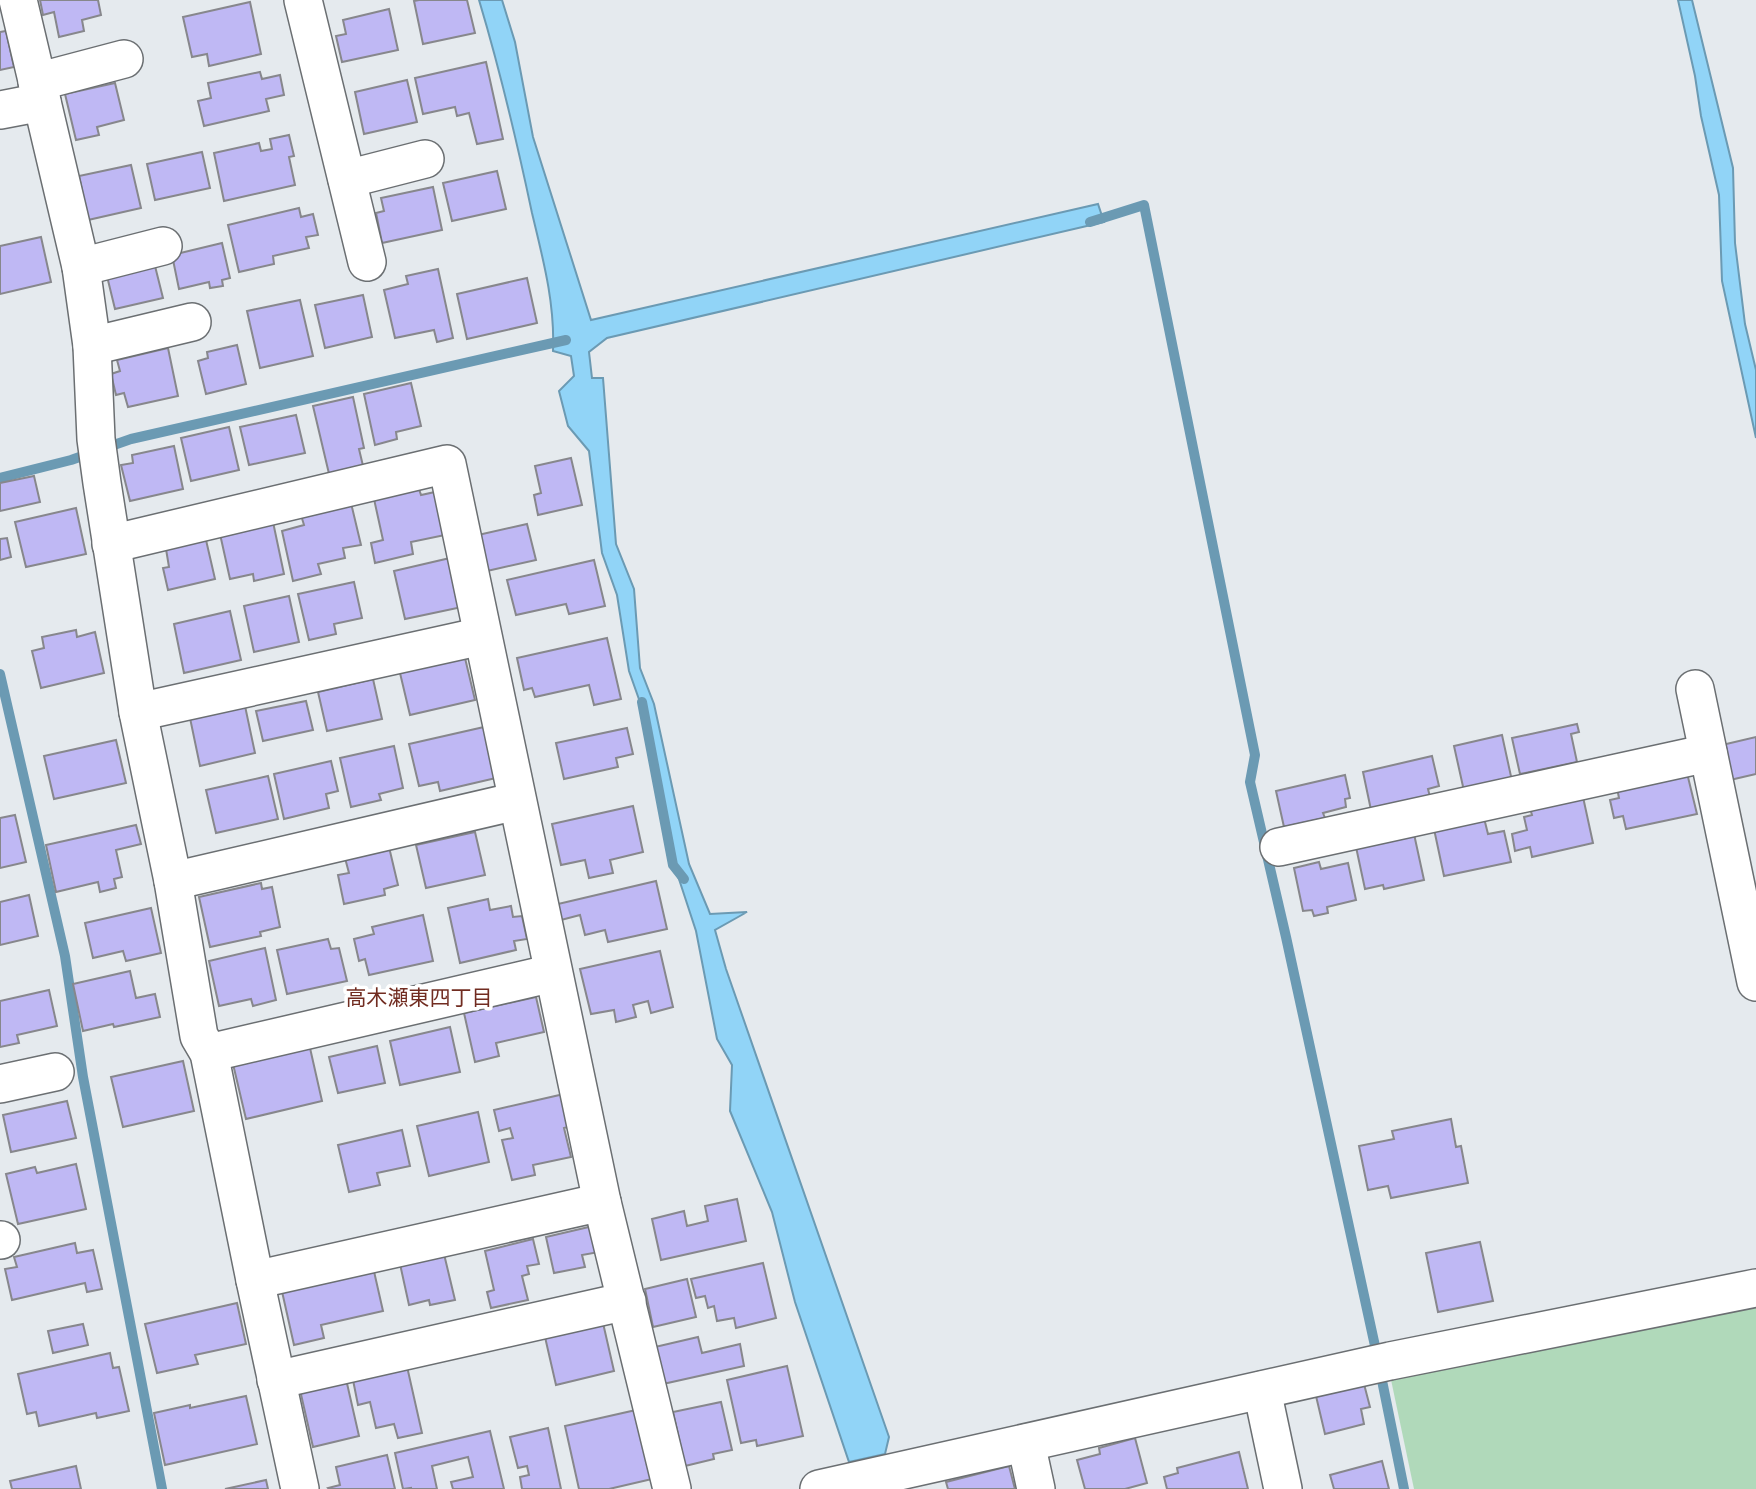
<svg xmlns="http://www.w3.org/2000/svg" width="1756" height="1489" font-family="Ubuntu,'Noto Sans JP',sans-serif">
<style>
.green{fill:#b0d9ba}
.water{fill:#91d4f7;stroke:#6b9ab3;stroke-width:2}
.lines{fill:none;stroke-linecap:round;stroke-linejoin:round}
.stream{stroke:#6b9ab3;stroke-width:10}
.building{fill:#bfb8f4;stroke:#87878c;stroke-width:2}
.minor-casing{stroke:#6b6f72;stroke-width:40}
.minor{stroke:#fff;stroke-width:37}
.labels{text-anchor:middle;stroke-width:7;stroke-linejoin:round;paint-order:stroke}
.neighbourhood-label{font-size:21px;fill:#712c21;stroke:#fff}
</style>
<rect width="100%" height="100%" fill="#e5eaee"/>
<polygon class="green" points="1756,1300 1756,1489 1414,1489 1390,1375"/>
<g class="water">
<path d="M479,0H502L515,42L533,137L591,320L1098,204L1104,222L607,338L589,352L592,378H603L616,544L634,589L640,668L654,704L689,864L710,914L747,912L715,930L726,969L889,1437L885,1454L849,1462L795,1302L772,1212L730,1111L732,1065L717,1039L696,931L677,873L647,722L629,671L617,595L602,553L589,451L568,426L559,391L574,376L571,356L553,351C555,303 543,259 532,213C517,142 500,70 479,0Z"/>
<polygon points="1678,0 1692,0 1733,168 1735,243 1745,324 1756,370 1756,438 1722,281 1719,195 1701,116 1695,76"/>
</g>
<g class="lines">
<g class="stream">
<polyline points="1090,222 1144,205 1255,755 1250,782 1286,937 1375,1346 1404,1489"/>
<polyline points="0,478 71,460 131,439 566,340"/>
<polyline points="0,674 65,956 83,1077 162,1489"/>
<polyline points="642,702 673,865 684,879"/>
</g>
</g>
<g class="building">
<polygon points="40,0 98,0 101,15 82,20 84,31 59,37 54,12 43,15"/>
<polygon points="419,0 467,0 475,33 423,44 414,1"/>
<polygon points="250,2 261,54 209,66 207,54 192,57 183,17"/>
<polygon points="389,9 398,50 342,62 336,36 346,34 343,20"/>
<polygon points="6,31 14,67 0,70 0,32"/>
<polygon points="486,62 503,139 477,144 469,113 457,116 455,107 423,114 415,78"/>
<polygon points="260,72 262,79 280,75 284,95 266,99 269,111 204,126 198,101 211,98 208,83"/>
<polygon points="407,80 417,122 364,134 355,92"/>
<polygon points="115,83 124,120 97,127 99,135 76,140 65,94"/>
<polygon points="289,135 294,156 289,157 295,185 224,201 214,153 259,143 261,151 272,149 270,139"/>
<polygon points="202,152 210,188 155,200 147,164"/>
<polygon points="131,165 141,208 88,220 79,176"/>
<polygon points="497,171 506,209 452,221 443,183"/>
<polygon points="433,187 442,230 382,243 376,213 384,211 381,198"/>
<polygon points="299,208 301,217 313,214 318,235 306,237 309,248 273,256 274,264 239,272 228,225"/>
<polygon points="41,237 51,282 0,294 0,246"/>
<polygon points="222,243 230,278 222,280 223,286 210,288 209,282 179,289 172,255"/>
<polygon points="154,262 163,298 115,309 106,272"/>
<polygon points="438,269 453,338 437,342 434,330 395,338 384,290 408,284 406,276"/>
<polygon points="527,278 537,323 467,339 457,294"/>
<polygon points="363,295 372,337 325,348 315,305"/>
<polygon points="300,300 313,356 260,368 247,311"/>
<polygon points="237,345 246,384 206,394 198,361 208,358 207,352"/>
<polygon points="168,348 178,396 128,407 124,393 116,395 111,374 120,371 117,360"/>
<polygon points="411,383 421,426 396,432 397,439 375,445 364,394"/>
<polygon points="353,397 364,448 359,449 364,470 330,478 313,406"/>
<polygon points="296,415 305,453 249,465 240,427"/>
<polygon points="229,427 239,470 191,481 181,438"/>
<polygon points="174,446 183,489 130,501 121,465 133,463 132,455"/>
<polygon points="571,458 582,505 538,515 534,495 541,493 535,466"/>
<polygon points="34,476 40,502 0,511 0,483"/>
<polygon points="419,489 421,495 435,492 445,535 411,542 413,554 375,563 371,543 383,540 374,499"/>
<polygon points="351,503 361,545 343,548 345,558 318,564 321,574 293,581 282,531 304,525 301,515"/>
<polygon points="76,508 86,554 26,567 15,522"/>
<polygon points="273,522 284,574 254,581 253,574 230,579 220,534"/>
<polygon points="527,524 536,560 487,571 478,535"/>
<polygon points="7,538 11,557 0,560 0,539"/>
<polygon points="206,540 215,579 168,590 163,568 169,567 166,549"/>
<polygon points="450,558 462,607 405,619 394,571"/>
<polygon points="594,560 605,606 569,614 566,604 516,615 507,580"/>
<polygon points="354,582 362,618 334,624 336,634 309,640 298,594"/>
<polygon points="289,596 299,642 254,652 244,606"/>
<polygon points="230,611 241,660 184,673 174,624"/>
<polygon points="76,630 77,637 95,632 104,673 41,688 32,651 44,648 42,637"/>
<polygon points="607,638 621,699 594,705 589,685 535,697 532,688 524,690 517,658"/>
<polygon points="465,658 475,700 410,715 400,673"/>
<polygon points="373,679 382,719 327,731 318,692"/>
<polygon points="306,701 313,730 263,741 256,711"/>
<polygon points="245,706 255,753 200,766 190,718"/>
<polygon points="1577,724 1579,732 1571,734 1577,762 1520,774 1512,738"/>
<polygon points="484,727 496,778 440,791 438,782 419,786 409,744"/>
<polygon points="627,728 633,754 616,758 618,767 564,779 556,743"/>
<polygon points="1502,735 1512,781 1464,791 1454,746"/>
<polygon points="1756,737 1756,774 1730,780 1722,745"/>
<polygon points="116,740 126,783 54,799 44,756"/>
<polygon points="394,746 403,788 379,794 381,800 351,807 340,758"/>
<polygon points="1432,756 1439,786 1428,789 1430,797 1371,810 1363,772"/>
<polygon points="331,761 338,791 326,794 329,808 284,819 274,774"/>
<polygon points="1687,773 1697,814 1626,829 1623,816 1614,818 1610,800 1619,798 1617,788"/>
<polygon points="1345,775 1350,798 1345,799 1346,807 1323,813 1325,818 1284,827 1276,791"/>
<polygon points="268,776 278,819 216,833 206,790"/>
<polygon points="1583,797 1593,843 1532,857 1530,847 1515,851 1512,834 1527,830 1524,817 1532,815 1530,808"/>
<polygon points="633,806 643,852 610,860 613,873 589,878 585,860 561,865 552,824"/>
<polygon points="15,815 26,862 0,868 0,818"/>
<polygon points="1484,818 1488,834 1504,831 1511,862 1444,876 1434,829"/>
<polygon points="136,825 141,844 116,850 122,877 114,879 116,888 100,892 98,882 56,892 46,845"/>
<polygon points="475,832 485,875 426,888 416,845"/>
<polygon points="1414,834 1424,880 1384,889 1383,885 1365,889 1356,847"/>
<polygon points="389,847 398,885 384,889 385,895 344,904 338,875 349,873 345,858"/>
<polygon points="1319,862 1321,869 1348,863 1356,900 1327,907 1328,913 1314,916 1312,910 1303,911 1294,868"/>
<polygon points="656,881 667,929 608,942 605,930 585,935 580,915 561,920 558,904"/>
<polygon points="261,883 262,889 272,887 280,927 260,932 261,936 210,947 199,897"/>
<polygon points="29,895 38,936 0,945 0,902"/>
<polygon points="488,899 490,910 511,906 513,917 522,916 527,939 514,941 516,950 460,963 448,908"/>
<polygon points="151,908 161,953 126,961 123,951 93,958 85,923"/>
<polygon points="423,915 433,961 369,975 365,959 359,961 354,939 374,934 372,927"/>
<polygon points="328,939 331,949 339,948 347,981 287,994 277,950"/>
<polygon points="265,948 276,1000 253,1006 251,999 219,1006 209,961"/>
<polygon points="660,951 673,1007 651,1013 648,1001 633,1005 636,1017 616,1022 614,1010 591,1014 580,969"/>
<polygon points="130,971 136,998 155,994 160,1017 114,1027 113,1024 83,1031 73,984"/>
<polygon points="49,990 57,1026 17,1035 19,1043 0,1047 0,1001"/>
<polygon points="536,997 544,1032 496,1043 499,1056 475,1062 464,1013"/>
<polygon points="450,1027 460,1072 400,1085 390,1041"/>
<polygon points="377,1046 385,1083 338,1093 329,1057"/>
<polygon points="310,1048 322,1101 246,1119 233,1064"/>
<polygon points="183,1061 194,1111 123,1127 111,1077"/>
<polygon points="564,1094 572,1126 564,1128 571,1157 533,1165 535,1175 512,1180 502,1140 513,1138 510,1128 499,1131 494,1110"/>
<polygon points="67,1101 76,1138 11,1152 3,1115"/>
<polygon points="478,1112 489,1162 429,1176 417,1126"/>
<polygon points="1451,1119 1456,1147 1461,1146 1468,1183 1391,1198 1388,1186 1368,1190 1359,1146 1394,1139 1392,1131"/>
<polygon points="402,1130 410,1166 377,1173 380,1185 349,1192 338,1145"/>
<polygon points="76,1164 86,1209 18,1224 6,1174 35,1167 37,1173"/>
<polygon points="737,1199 746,1241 661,1260 652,1219 684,1211 687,1226 708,1221 705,1206"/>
<polygon points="593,1226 599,1252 582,1255 585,1267 554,1273 546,1237"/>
<polygon points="533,1239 539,1264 527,1266 529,1274 522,1276 528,1300 491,1308 487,1292 494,1290 485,1251"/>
<polygon points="1480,1242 1493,1301 1438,1312 1426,1253"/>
<polygon points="75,1243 77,1253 93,1250 102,1289 87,1292 85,1283 12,1300 5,1269 17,1267 14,1257"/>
<polygon points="444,1254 455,1300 430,1305 429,1300 409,1305 400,1264"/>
<polygon points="763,1263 776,1318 736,1328 734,1318 717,1321 714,1306 708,1308 705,1296 696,1298 691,1279"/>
<polygon points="373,1267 383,1311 321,1325 324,1338 294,1345 281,1287"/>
<polygon points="687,1279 696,1317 653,1327 645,1289"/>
<polygon points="237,1303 246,1344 195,1355 198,1364 157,1373 145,1324"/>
<polygon points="603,1323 614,1371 556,1385 545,1337"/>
<polygon points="83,1324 88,1345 53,1353 48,1331"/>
<polygon points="698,1337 702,1353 740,1344 744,1366 663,1384 655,1347"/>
<polygon points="110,1353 113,1368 119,1367 129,1411 97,1418 96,1413 39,1426 36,1412 27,1414 18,1374"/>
<polygon points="406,1362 422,1433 398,1438 394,1424 376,1428 370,1402 358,1405 352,1375"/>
<polygon points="787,1366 803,1436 757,1446 756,1440 741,1443 727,1380"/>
<polygon points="346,1379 359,1436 313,1447 300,1390"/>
<polygon points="1364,1384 1370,1407 1361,1409 1364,1424 1325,1434 1316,1396"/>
<polygon points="246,1396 257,1444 165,1465 154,1413 190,1405 190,1408"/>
<polygon points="721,1402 732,1450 713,1454 714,1459 685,1466 673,1412"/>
<polygon points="636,1410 652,1479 609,1489 579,1489 565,1426"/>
<polygon points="548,1428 561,1489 522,1489 520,1477 529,1475 527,1466 518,1468 510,1437"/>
<polygon points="490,1431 504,1489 453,1489 451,1482 473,1477 468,1457 432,1466 437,1489 411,1489 411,1488 403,1489 395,1453"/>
<polygon points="1135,1438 1147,1483 1125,1489 1085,1489 1077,1460 1100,1454 1099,1448"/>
<polygon points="1239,1452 1248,1489 1167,1489 1164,1477 1178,1473 1177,1468"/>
<polygon points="387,1455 395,1489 329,1489 328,1488 340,1485 336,1467"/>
<polygon points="1382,1461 1389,1489 1334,1489 1330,1475"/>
<polygon points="76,1466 81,1489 12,1489 10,1481"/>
<polygon points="1009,1466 1015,1489 948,1489 946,1482"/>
<polygon points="266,1480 268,1489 225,1489"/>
</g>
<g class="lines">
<g class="minor-casing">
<g id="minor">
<polyline points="18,0 81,267 92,346 96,439 102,483 138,712 173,881 199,1036 209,1053 255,1280 300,1489"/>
<polyline points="303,0 367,262"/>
<polyline points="37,82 124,59"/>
<polyline points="0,110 42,102"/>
<polyline points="347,179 425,159"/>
<polyline points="81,267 163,246"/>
<polyline points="92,346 192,322"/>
<polyline points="111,544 447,464 602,1202 672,1489"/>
<polyline points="1695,689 1756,982"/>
<polyline points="138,712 482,636"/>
<polyline points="1279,847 1708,753"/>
<polyline points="173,881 517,801"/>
<polyline points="209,1053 553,973"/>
<polyline points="0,1084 55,1072"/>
<polyline points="0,1240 1,1240"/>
<polyline points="255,1280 602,1202"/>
<polyline points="276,1380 627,1301"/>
<polyline points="1262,1390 1283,1489"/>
<polyline points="1026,1443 1036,1489"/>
<polyline points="819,1489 1390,1361 1756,1288"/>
</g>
</g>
<use href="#minor" class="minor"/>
</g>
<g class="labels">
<g class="neighbourhood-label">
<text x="419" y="1005">高木瀬東四丁目</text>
</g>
</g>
</svg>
